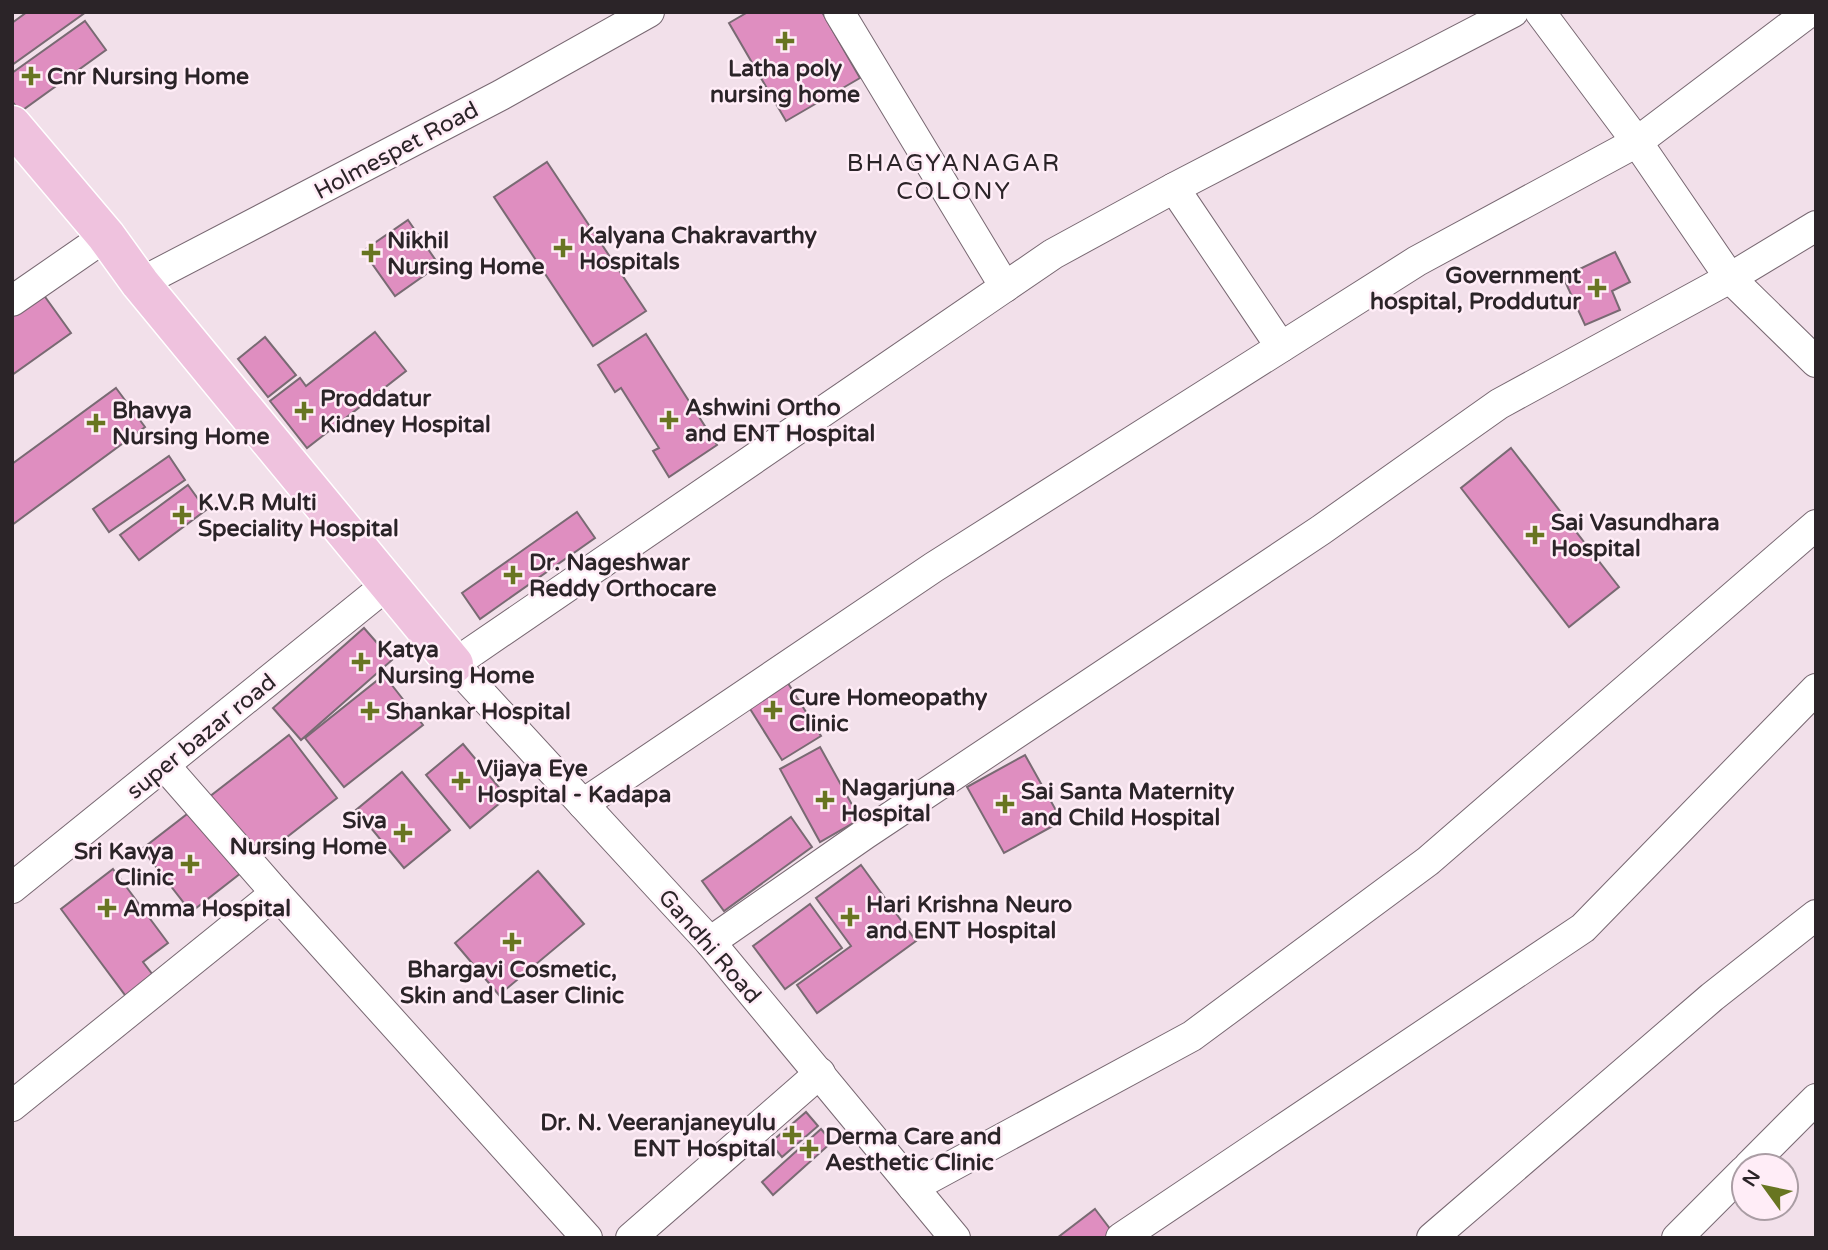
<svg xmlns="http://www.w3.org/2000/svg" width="1828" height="1250" font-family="'Varela Round',sans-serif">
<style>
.building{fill:#df8ec0;stroke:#796a73;stroke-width:2}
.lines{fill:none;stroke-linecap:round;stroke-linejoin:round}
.minor-casing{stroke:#786872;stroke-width:32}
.major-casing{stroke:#fff;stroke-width:41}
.minor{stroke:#fff;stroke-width:30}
.major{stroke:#efc2de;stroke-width:38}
.poi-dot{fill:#687521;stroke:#ffedf7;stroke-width:2.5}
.labels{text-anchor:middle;stroke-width:5;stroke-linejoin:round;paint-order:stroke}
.poi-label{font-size:23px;font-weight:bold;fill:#2b2428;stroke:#ffedf7;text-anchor:start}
.street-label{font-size:23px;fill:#2b2428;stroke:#ffedf7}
.neighbourhood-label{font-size:24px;letter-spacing:2px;fill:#2b2428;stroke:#ffedf7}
</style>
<rect width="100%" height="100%" fill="#f2e0ea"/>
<g class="building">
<polygon points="27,12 86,12 12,65 12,23"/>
<polygon points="748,12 822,12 860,78 786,121 729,23"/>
<polygon points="85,21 106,50 20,112 12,101 12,73"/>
<polygon points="547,162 646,311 593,346 494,197"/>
<polygon points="408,220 439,265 395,296 363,251"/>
<polygon points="1615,252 1630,282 1612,291 1620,310 1585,325 1563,277"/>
<polygon points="43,294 71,333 12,375 12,316"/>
<polygon points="375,332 406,371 307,448 270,401 300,378 306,386"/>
<polygon points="646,334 717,445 669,477 653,451 659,448 621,388 615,392 598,365"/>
<polygon points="265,337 296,375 268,397 238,359"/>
<polygon points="116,388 145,427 12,525 12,464"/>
<polygon points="1511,448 1619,587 1569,627 1461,488"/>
<polygon points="169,456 185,480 109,532 93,509"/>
<polygon points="188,485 206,510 139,560 120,535"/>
<polygon points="577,512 595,538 480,619 462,593"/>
<polygon points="364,628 392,660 301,740 273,708"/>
<polygon points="384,675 423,725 344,787 305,738"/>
<polygon points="786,680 821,736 782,760 747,704"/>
<polygon points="289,735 337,798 191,912 142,849"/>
<polygon points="463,744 507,797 470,828 426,775"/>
<polygon points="820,747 860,819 820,842 780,769"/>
<polygon points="1025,755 1062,821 1004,853 967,787"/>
<polygon points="402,772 450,830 404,868 356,810"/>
<polygon points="791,817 812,847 724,911 702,881"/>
<polygon points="861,865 916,941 817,1013 797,985 851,946 816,898"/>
<polygon points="113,869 168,943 143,962 156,979 128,999 61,909"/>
<polygon points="538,871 584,924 499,995 455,943"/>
<polygon points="810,904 842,948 785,989 753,946"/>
<polygon points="806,1112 818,1126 782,1157 770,1143"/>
<polygon points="821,1129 832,1142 773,1195 762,1182"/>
<polygon points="1095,1209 1117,1238 1057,1238"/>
</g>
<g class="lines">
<g class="minor-casing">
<g id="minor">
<polyline points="839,12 1005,287"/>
<polyline points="1540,12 1637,142 1730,278 1816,362"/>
<polyline points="1174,188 1281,347"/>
<polyline points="140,283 501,95 649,12"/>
<polyline points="12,301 106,236"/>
<polyline points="165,766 276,893 587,1238"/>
<polyline points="583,804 934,567 1417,261 1637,142 1809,12"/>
<polyline points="12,888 388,584"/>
<polyline points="710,942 865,834 1321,530 1499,404 1730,278 1816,226"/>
<polyline points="12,1106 276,893"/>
<polyline points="1749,1166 1816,1099"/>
<polyline points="913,1187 1192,1036 1428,861 1816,525"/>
<polyline points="631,1238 820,1073"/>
<polyline points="955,1238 710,942 454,664 1053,254 1174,188 1513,12"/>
<polyline points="1121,1238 1583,928 1816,689"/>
<polyline points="1432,1238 1712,997 1816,915"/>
<polyline points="1677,1238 1744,1171"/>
</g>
</g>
<g class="major-casing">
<polyline id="major" points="12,125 106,236 140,283 454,664"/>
</g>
<use href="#minor" class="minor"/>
<use href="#major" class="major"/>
</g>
<g class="poi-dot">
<path d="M781.5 30.5h7v7h7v7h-7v7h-7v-7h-7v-7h7z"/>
<path d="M27.5 65.5h7v7h7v7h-7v7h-7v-7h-7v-7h7z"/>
<path d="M559.5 237.5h7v7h7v7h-7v7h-7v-7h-7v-7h7z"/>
<path d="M367.5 242.5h7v7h7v7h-7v7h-7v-7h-7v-7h7z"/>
<path d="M1593.5 277.5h7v7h7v7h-7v7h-7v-7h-7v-7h7z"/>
<path d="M300.5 400.5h7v7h7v7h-7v7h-7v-7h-7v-7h7z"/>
<path d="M665.5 409.5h7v7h7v7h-7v7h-7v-7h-7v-7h7z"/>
<path d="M92.5 412.5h7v7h7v7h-7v7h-7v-7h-7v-7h7z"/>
<path d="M178.5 504.5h7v7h7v7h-7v7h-7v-7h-7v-7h7z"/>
<path d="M1531.5 524.5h7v7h7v7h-7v7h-7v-7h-7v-7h7z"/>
<path d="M509.5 564.5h7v7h7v7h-7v7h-7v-7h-7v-7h7z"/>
<path d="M357.5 651.5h7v7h7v7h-7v7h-7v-7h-7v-7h7z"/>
<path d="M769.5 699.5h7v7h7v7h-7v7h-7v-7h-7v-7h7z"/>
<path d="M366.5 700.5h7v7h7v7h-7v7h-7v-7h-7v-7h7z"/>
<path d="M457.5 770.5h7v7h7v7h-7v7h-7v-7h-7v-7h7z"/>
<path d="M821.5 789.5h7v7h7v7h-7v7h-7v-7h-7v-7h7z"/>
<path d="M1001.5 793.5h7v7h7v7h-7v7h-7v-7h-7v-7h7z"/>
<path d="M399.5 822.5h7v7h7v7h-7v7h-7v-7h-7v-7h7z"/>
<path d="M186.5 853.5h7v7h7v7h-7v7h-7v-7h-7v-7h7z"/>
<path d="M103.5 897.5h7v7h7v7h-7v7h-7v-7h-7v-7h7z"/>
<path d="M846.5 906.5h7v7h7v7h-7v7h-7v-7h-7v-7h7z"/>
<path d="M508.5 931.5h7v7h7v7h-7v7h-7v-7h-7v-7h7z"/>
<path d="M788.5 1124.5h7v7h7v7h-7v7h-7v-7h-7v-7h7z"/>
<path d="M805.5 1138.5h7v7h7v7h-7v7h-7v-7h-7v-7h7z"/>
</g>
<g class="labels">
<g class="poi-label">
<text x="785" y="76" text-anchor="middle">Latha poly<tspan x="785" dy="26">nursing home</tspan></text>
<text x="47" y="84">Cnr Nursing Home</text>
<text x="579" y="243">Kalyana Chakravarthy<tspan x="579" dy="26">Hospitals</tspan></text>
<text x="387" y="248">Nikhil<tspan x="387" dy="26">Nursing Home</tspan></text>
<text x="1581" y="283" text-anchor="end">Government<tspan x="1581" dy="26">hospital, Proddutur</tspan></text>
<text x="320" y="406">Proddatur<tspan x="320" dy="26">Kidney Hospital</tspan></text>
<text x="685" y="415">Ashwini Ortho<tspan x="685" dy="26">and ENT Hospital</tspan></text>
<text x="112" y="418">Bhavya<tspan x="112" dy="26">Nursing Home</tspan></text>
<text x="198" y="510">K.V.R Multi<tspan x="198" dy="26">Speciality Hospital</tspan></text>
<text x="1551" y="530">Sai Vasundhara<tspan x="1551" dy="26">Hospital</tspan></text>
<text x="529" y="570">Dr. Nageshwar<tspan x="529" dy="26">Reddy Orthocare</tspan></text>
<text x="377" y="657">Katya<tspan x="377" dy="26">Nursing Home</tspan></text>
<text x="789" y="705">Cure Homeopathy<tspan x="789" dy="26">Clinic</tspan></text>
<text x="386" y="719">Shankar Hospital</text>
<text x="477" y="776">Vijaya Eye<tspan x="477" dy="26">Hospital - Kadapa</tspan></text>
<text x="841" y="795">Nagarjuna<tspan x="841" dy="26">Hospital</tspan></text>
<text x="1021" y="799">Sai Santa Maternity<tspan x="1021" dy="26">and Child Hospital</tspan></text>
<text x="387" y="828" text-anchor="end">Siva<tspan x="387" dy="26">Nursing Home</tspan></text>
<text x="174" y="859" text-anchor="end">Sri Kavya<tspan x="174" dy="26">Clinic</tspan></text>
<text x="866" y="912">Hari Krishna Neuro<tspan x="866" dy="26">and ENT Hospital</tspan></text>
<text x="123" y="916">Amma Hospital</text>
<text x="512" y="977" text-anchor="middle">Bhargavi Cosmetic,<tspan x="512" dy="26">Skin and Laser Clinic</tspan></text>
<text x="776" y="1130" text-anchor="end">Dr. N. Veeranjaneyulu<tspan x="776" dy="26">ENT Hospital</tspan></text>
<text x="825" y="1144">Derma Care and<tspan x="825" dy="26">Aesthetic Clinic</tspan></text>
</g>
<g class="street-label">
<text transform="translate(396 150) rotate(-28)" y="8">Holmespet Road</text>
<text transform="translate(201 736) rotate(-39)" y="8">super bazar road</text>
<text transform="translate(710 946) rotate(49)" y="8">Gandhi Road</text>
</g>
<g class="neighbourhood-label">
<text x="954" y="171">BHAGYANAGAR<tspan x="954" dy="28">COLONY</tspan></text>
</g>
</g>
<rect width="1828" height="1250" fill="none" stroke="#2b2428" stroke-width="28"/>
<g transform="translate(1765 1187) rotate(303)"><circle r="33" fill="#ffedf7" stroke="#aa9da4" stroke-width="2"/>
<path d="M0-5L12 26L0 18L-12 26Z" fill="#687521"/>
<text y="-10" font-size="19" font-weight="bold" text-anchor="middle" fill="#2b2428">N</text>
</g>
</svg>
